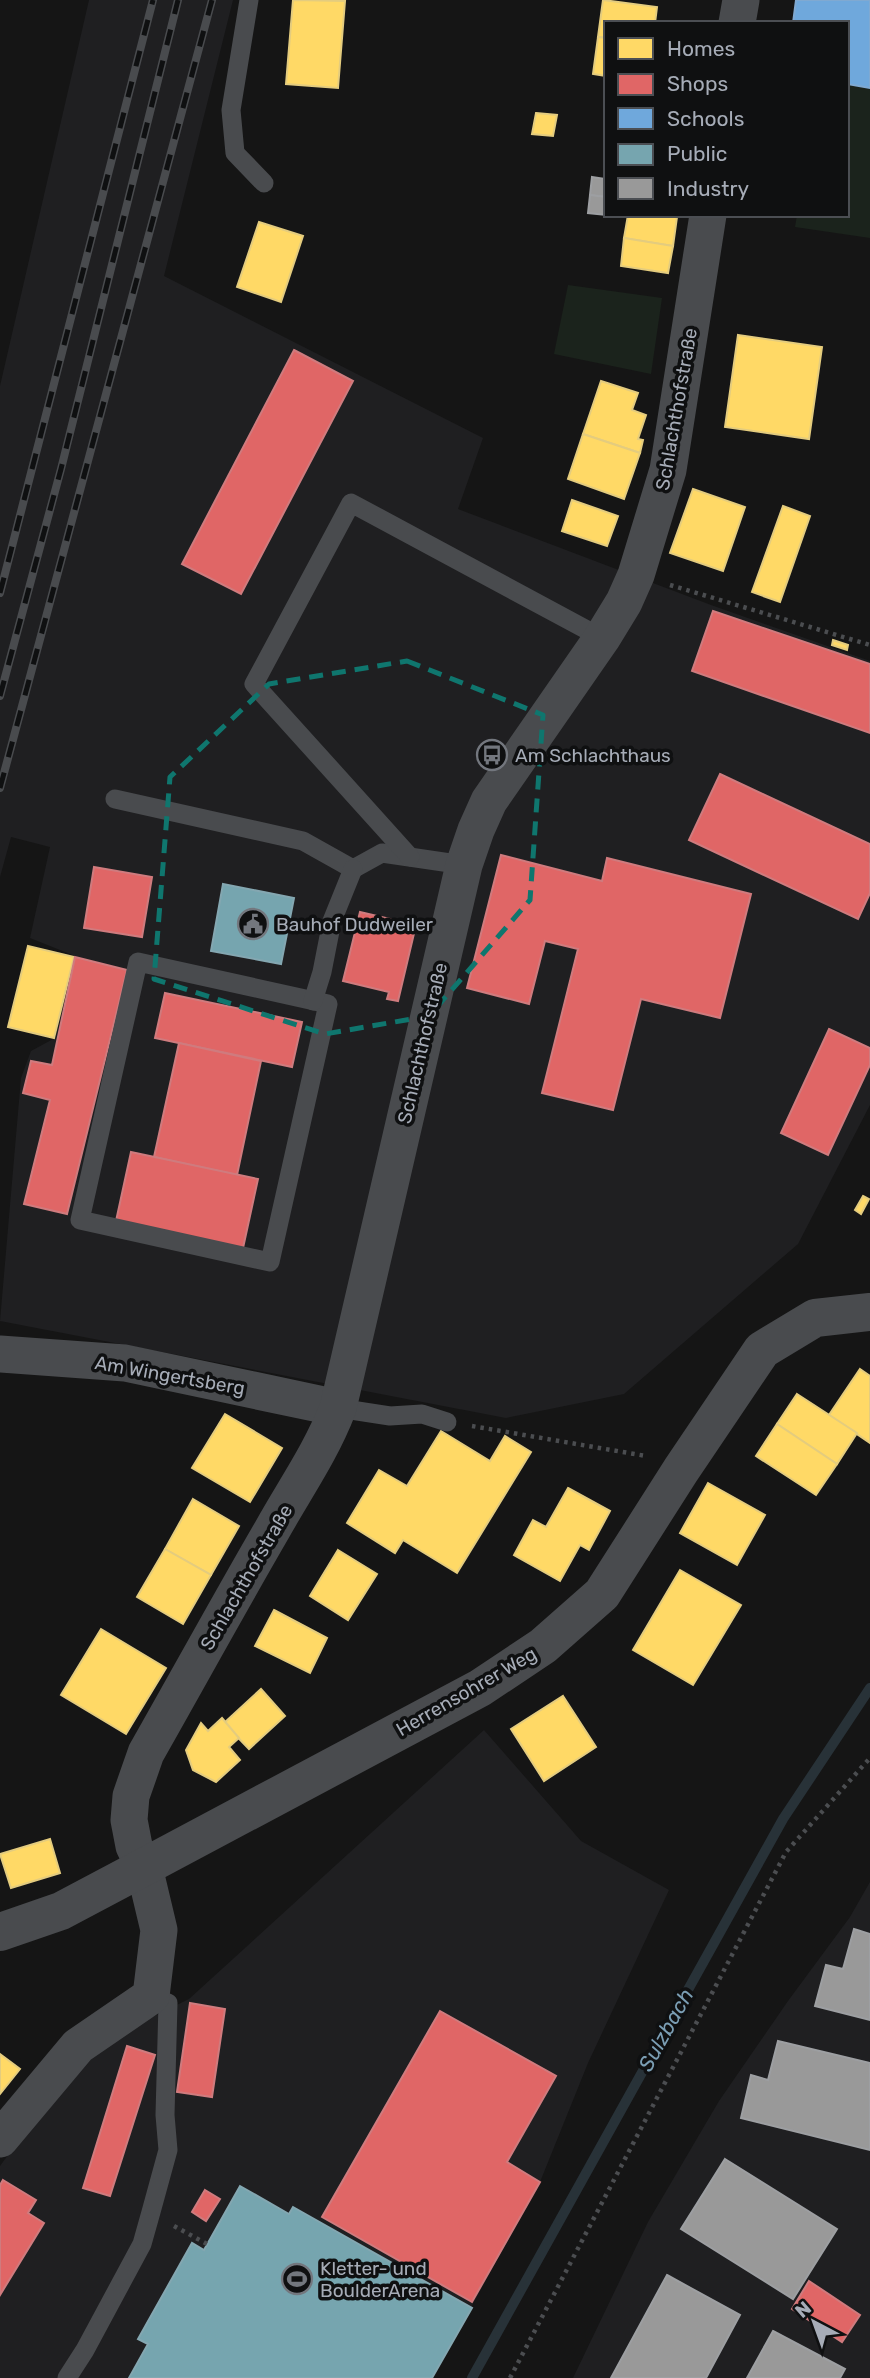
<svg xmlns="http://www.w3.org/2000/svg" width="870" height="2378" font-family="Rubik,sans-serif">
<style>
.built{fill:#1f1f21}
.green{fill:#1b231c}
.homes{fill:#ffd966;stroke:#e4cc7e;stroke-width:2}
.shops{fill:#e06666;stroke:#cf7b7e;stroke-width:2}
.schools{fill:#6fa8dc;stroke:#80a9d1;stroke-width:2}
.public{fill:#76a5af;stroke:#84a7b1;stroke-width:2}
.industry{fill:#999;stroke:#9d9fa2;stroke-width:2}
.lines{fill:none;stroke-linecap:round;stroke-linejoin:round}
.stream{stroke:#283238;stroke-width:10}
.path{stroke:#4b4d50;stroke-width:4.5;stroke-dasharray:3.5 5;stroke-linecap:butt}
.service{stroke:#494b4e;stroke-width:19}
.minor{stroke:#494b4e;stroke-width:37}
.tertiary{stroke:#494b4e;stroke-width:38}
.rail-casing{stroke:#494b4e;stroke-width:8}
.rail{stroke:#0f1011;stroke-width:5;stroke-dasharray:16;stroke-linecap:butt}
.marked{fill:none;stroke:#0f766e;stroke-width:5;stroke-dasharray:14 9;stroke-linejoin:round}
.labels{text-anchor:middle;stroke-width:7;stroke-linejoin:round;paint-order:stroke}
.street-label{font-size:19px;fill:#a6acb7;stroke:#0f1011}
.poi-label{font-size:19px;fill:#a6acb7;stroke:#0f1011;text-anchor:start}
.water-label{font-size:21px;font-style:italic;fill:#7b9eb4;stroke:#0f1011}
</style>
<rect width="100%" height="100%" fill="#151515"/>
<g class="built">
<polygon points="89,0 233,0 164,276 483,438 458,509 711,605 870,661 870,1105 798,1244 624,1394 506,1418 0,1321 21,1078 31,1051 55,1038 75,956 30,938 50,847 11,837 0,877 0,386"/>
<polygon points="484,1730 581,1841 669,1890 588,2063 540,2182 432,2378 0,2378 0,2166 85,2050 189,1999"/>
<polygon points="870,1882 870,2378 573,2378 648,2222 719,2101 788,2001 850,1917"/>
</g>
<g class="green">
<polygon points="847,84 870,88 870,238 795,227 797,215 847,215"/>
<polygon points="568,285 662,298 651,374 554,354"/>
</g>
<g class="homes">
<polygon points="293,0 345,1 338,88 286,84"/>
<polygon points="603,0 657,7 655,23 606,23 606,38 598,37"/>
<polygon points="598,37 606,38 606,76 593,74"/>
<polygon points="536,113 557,115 553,136 532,134"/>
<polygon points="628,215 677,217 673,246 624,238"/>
<polygon points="259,222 303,236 281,302 237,287"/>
<polygon points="624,238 673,246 668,273 621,266"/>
<polygon points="738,335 822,347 809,439 725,427"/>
<polygon points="601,381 638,393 632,410 646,415 638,439 643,440 640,453 583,434"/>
<polygon points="583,434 640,453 624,499 568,479"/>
<polygon points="693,489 745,507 723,571 670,553"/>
<polygon points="572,500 618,516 607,546 562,531"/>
<polygon points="783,506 810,516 780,602 752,592"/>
<polygon points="833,640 848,645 847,650 832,645"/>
<polygon points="28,946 74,957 54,1038 8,1027"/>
<polygon points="863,1196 869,1199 861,1214 855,1210"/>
<polygon points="860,1369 870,1376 870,1443 829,1415"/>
<polygon points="797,1394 857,1433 837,1464 777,1424"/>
<polygon points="225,1414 282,1448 250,1502 192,1468"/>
<polygon points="777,1424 837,1464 816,1495 756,1456"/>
<polygon points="441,1431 490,1461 505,1436 531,1452 457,1573 403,1540 395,1553 347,1523 379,1470 407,1486"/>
<polygon points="708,1483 765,1515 737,1565 680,1533"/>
<polygon points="568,1488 610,1511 589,1550 580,1545 560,1581 514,1555 533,1520 546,1527"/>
<polygon points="193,1499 239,1526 211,1575 165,1549"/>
<polygon points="165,1549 211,1575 183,1624 137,1597"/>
<polygon points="338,1550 377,1574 348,1620 310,1596"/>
<polygon points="680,1570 741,1605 693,1685 633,1650"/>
<polygon points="274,1610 327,1638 310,1673 255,1646"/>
<polygon points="101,1629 166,1668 126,1734 61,1695"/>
<polygon points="261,1689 285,1716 249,1749 224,1723"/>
<polygon points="563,1696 596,1747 544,1781 511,1729"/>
<polygon points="222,1718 239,1738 229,1747 240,1760 216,1782 193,1770 186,1750 201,1723 208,1731"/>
<polygon points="50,1839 60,1873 11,1888 0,1854"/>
<polygon points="0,2054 20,2069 0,2094"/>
</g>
<g class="shops">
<polygon points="294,350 353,381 241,594 182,564"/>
<polygon points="713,611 870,664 870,733 692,671"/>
<polygon points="720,774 870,844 870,893 858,919 689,840"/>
<polygon points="501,855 602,881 607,858 751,894 720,1018 641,999 613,1110 542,1093 578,949 545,941 529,1004 467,988"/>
<polygon points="94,867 152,877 142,937 84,928"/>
<polygon points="360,912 416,925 398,1001 387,999 389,992 343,981"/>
<polygon points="75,957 127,970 67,1214 24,1204 50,1100 23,1093 31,1061 52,1065"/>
<polygon points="165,993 302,1022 292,1067 155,1038"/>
<polygon points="829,1029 870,1048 870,1065 828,1155 781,1133"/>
<polygon points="179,1043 261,1061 237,1175 154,1157"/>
<polygon points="131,1152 258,1179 243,1248 116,1221"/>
<polygon points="190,2003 225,2009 212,2097 177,2092"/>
<polygon points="440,2011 556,2076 507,2162 540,2182 472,2302 322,2217"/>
<polygon points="127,2046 155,2055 110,2196 83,2188"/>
<polygon points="3,2180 36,2200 28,2213 44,2223 0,2295 0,2185"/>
<polygon points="205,2190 220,2199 206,2221 192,2212"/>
<polygon points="809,2281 860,2315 842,2342 792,2309"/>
</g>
<polygon class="schools" points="796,0 870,0 870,88 847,84 847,23 793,23"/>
<g class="public">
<polygon points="223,884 294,898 281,964 211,951"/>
<polygon points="240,2186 289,2214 293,2207 472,2308 432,2378 129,2378 148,2344 138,2339 192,2243 204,2250"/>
</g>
<g class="industry">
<polygon points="592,177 606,179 606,197 590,195"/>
<polygon points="590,195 606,197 606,215 588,213"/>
<polygon points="854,1929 870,1934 870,2020 815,2006 826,1965 843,1969"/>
<polygon points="778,2041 870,2063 870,2150 741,2118 751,2075 768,2080"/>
<polygon points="725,2159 837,2229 793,2299 681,2229"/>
<polygon points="667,2275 740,2315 706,2378 611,2378"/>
<polygon points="773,2331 845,2369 840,2378 747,2378"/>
</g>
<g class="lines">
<polyline class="stream" points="472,2378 783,1819 870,1688"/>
<g class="path">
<polyline points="670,585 870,645"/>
<polyline points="472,1426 646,1456"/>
<polyline points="174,2226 207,2244"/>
<polyline points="510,2378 786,1852 870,1758"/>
</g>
<g class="service">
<polyline points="249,0 231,110 235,153 264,183"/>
<polyline points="115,799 303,841 353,869 382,853 464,865"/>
<polyline points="410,857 254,684 351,503 602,638"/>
<polygon points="138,962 328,1004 270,1262 80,1220"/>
<polyline points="313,1001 322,972 332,921 353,869"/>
<polyline points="338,1408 390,1416 422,1414 447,1422"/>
<polyline points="67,2378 85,2350 142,2244 151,2212 168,2150 165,2115 168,2003 151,1996"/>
</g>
<g class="minor">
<polyline points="737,23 741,0"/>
<polyline points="0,1354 125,1363 338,1408"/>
<path d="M0,2139L78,2046L151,1996L159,1930L144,1867L134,1846L129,1820L131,1796L146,1753C188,1679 229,1604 272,1530C296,1487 320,1454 338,1408L464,865L476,830L489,801L602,638L624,602L636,575L668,470L708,215"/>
</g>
<polyline class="tertiary" points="0,1932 61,1911 144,1867 480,1688 543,1646 602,1594 681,1470 762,1350 815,1318 870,1312"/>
<g class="rail-casing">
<g id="rail">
<polyline points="0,593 153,0"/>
<polyline points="0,696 61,469 178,0"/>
<polyline points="0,788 212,0"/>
</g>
</g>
<use href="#rail" class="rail"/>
</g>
<path class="marked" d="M407,661L543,715L530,900L429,1016L325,1034L154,979L170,777L269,684Z"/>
<defs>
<g id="bus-ring" transform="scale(1.575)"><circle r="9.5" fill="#0f1011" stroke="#73777e" stroke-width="1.5"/><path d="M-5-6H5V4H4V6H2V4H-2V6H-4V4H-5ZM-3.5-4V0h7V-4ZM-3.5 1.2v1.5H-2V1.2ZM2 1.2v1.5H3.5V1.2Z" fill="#73777e"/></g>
<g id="civic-ring" transform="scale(1.575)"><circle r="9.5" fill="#0f1011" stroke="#73777e" stroke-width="1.5"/><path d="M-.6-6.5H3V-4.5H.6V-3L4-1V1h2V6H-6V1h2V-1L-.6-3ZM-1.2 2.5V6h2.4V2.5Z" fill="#73777e"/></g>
<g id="stadium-ring" transform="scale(1.575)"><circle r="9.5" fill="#0f1011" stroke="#73777e" stroke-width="1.5"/><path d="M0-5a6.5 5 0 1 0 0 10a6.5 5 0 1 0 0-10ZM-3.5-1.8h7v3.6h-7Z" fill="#73777e"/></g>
</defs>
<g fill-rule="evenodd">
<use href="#bus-ring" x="492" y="755"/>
<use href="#civic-ring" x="253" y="924"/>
<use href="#stadium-ring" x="297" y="2279"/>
</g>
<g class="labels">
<g class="street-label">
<text transform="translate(676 409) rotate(-80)" y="7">Schlachthofstraße</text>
<text transform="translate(422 1043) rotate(-77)" y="7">Schlachthofstraße</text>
<text transform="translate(170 1375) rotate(10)" y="7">Am Wingertsberg</text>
<text transform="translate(246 1577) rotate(-60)" y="7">Schlachthofstraße</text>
<text transform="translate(466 1691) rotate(-30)" y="7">Herrensohrer Weg</text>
</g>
<g class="poi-label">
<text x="515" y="762">Am Schlachthaus</text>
<text x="276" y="931">Bauhof Dudweiler</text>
<text x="320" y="2275">Kletter- und<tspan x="320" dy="22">BoulderArena</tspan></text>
</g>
<g class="water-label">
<text transform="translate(666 2030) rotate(-61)" y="7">Sulzbach</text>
</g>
</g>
<rect x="604" y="21" width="245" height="196" fill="#0f1011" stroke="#4b4e53" stroke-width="2"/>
<rect x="618" y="38" width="35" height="21" fill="#ffd966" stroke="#4b4e53" stroke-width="2"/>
<text x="667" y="56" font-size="21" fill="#a6acb7">Homes</text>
<rect x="618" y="74" width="35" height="21" fill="#e06666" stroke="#4b4e53" stroke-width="2"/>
<text x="667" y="91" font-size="21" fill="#a6acb7">Shops</text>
<rect x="618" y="108" width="35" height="21" fill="#6fa8dc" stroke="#4b4e53" stroke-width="2"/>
<text x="667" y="126" font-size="21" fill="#a6acb7">Schools</text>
<rect x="618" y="144" width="35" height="21" fill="#76a5af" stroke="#4b4e53" stroke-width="2"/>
<text x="667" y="161" font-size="21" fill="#a6acb7">Public</text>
<rect x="618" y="178" width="35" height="21" fill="#999999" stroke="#4b4e53" stroke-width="2"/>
<text x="667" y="196" font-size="21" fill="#a6acb7">Industry</text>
<g transform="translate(814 2322) rotate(319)" stroke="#0f1011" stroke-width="5" paint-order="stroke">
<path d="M0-5L12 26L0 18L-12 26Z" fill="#a6acb7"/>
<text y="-10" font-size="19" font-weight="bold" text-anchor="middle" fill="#a6acb7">N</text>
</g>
</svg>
